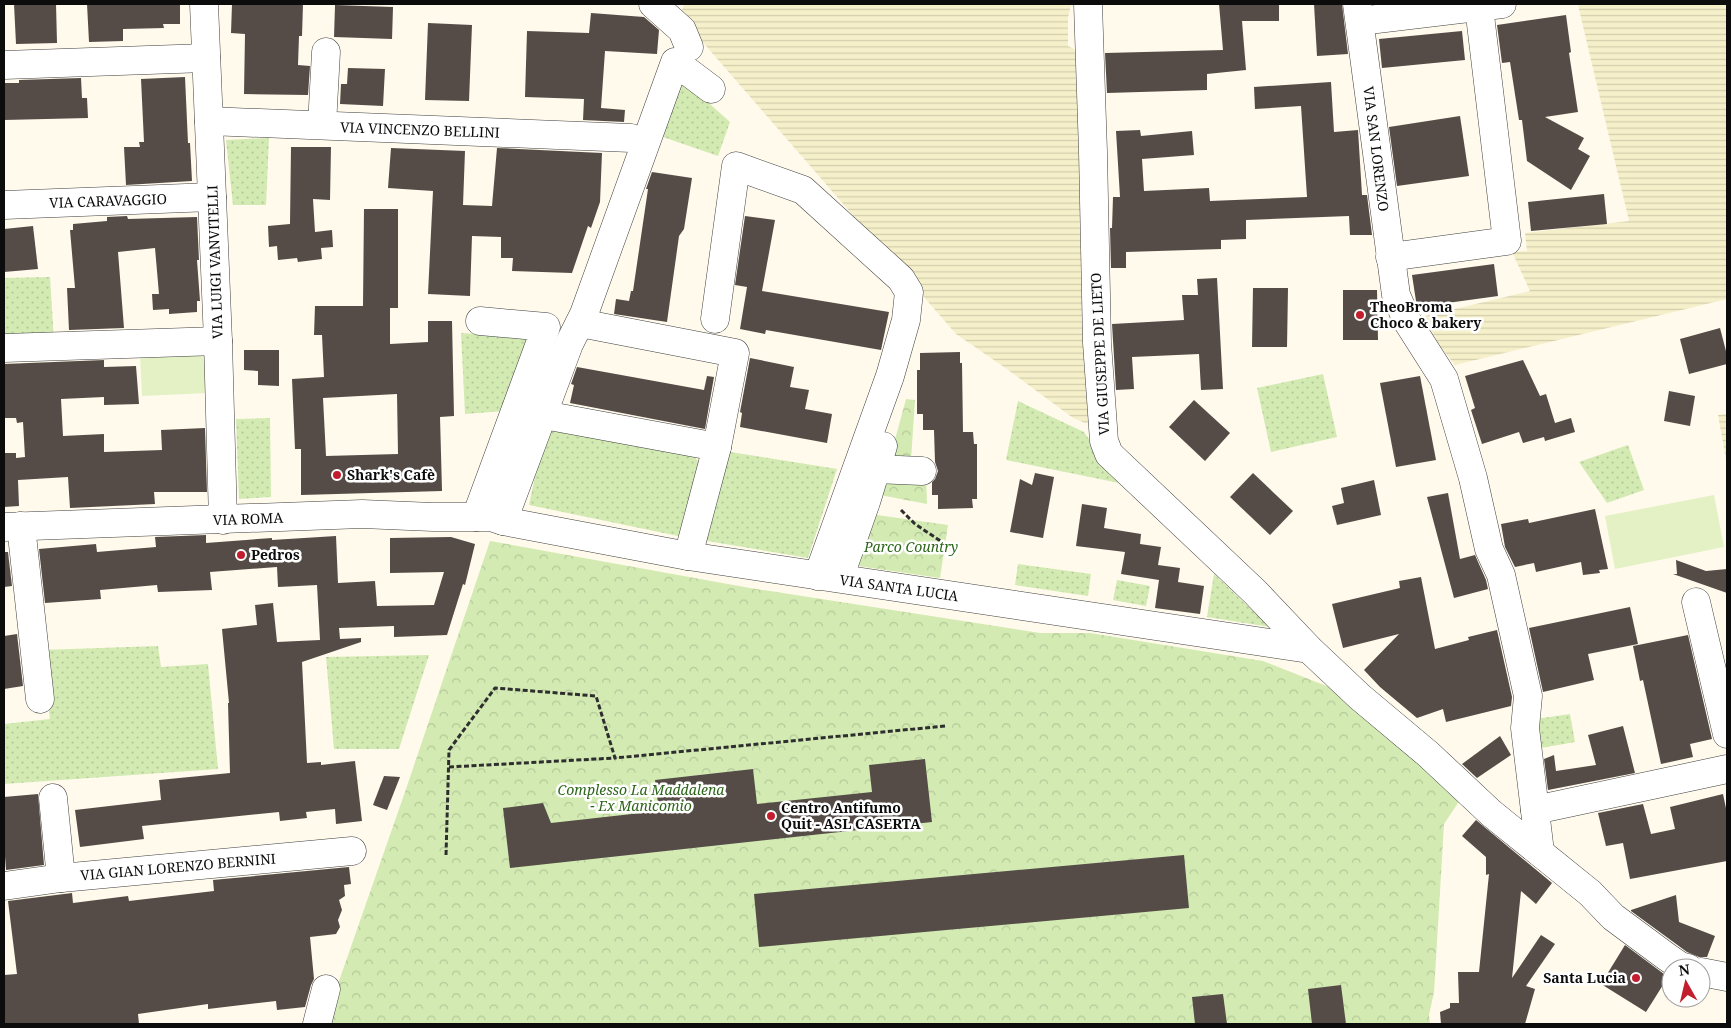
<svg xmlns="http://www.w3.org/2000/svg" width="1731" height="1028" font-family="'Noto Serif',serif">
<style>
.farmland{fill:url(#farmland-rules)}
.grass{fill:url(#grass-dots)}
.park{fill:url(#park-crowns)}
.pitch{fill:#e4f1c5}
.building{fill:#554c48;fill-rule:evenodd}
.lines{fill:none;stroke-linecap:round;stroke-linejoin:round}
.minor-casing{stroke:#3f3f3f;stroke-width:29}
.path{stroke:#2e2e2e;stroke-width:3;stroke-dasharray:5 2.5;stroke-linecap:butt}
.minor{stroke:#fff;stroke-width:28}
.poi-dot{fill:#c21e2e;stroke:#fff;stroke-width:2}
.labels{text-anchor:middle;stroke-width:5;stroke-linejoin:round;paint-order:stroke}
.street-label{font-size:14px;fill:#0c0c0c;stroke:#fff}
.poi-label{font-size:14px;font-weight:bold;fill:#0c0c0c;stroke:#fff;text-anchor:start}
.park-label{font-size:14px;font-style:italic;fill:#2d661a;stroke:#fff}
</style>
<defs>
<pattern id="farmland-rules" width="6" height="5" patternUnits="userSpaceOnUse" patternTransform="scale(1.25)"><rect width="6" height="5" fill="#f6f0ca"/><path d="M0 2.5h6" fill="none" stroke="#d2cdac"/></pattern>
<pattern id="grass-dots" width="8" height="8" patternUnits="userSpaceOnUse" patternTransform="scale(1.25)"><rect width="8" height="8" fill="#d3ebb3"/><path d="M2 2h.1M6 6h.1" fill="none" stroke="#b4c899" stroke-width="1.8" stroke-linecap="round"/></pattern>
<pattern id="park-crowns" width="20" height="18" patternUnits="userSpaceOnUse" patternTransform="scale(1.25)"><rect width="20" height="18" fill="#d3ebb3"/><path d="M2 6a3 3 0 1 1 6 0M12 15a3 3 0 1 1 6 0" fill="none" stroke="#b4c899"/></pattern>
</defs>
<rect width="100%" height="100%" fill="#fffaeb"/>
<g class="farmland">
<polygon points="684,4 1071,4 1068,18 1068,46 1076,50 1093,422 1085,423 1073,418 1004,367 956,334 680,16"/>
<polygon points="1582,4 1727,4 1727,299 1455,365 1417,318 1530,291 1512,252 1527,251 1525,233 1629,221 1578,5"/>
<polygon points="1727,414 1727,465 1718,415"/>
</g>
<g class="grass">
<polygon points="683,80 730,122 718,156 663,137"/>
<polygon points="269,138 266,205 233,205 226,140"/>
<polygon points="50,277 54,341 4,340 4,278"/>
<polygon points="461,333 530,337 504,411 465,414"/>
<polygon points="1323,374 1337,437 1271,452 1257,388"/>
<polygon points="1018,401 1084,432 1119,483 1006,460"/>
<polygon points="270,418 271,497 239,499 236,419"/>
<polygon points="551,430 695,457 699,463 683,537 529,505 543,439"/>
<polygon points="1628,445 1644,490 1607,503 1579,462"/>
<polygon points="724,451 837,469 808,558 701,540"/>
<polygon points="1018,564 1091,574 1088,596 1015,585"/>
<polygon points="1214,574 1270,627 1207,617"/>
<polygon points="1117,580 1150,586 1146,606 1113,600"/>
<polygon points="158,646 161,667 208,664 218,769 4,784 4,724 50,719 41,650"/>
<polygon points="429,655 399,749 334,749 326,657"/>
<polygon points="1570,714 1575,742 1541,748 1536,719"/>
</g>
<g class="park">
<polygon points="906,399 915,400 910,475 926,476 927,504 880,495"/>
<polygon points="870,514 948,525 940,578 851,565"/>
<polygon points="490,541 750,588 1040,633 1090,633 1263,661 1334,689 1460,800 1444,824 1434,992 1429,1015 1430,1024 324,1024 406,789"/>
</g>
<g class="pitch">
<polygon points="206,351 208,393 142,396 140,354"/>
<polygon points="1714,495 1724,547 1615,569 1605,516"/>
</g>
<g class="building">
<polygon points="14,4 56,4 57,43 16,44"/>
<polygon points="87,4 180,4 180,24 163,24 164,28 123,29 123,41 89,42"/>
<polygon points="232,4 303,4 302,36 299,36 298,65 310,66 308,95 244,94 245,34 231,33"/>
<polygon points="1219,4 1279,4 1279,21 1242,21 1246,70 1207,74 1207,90 1107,93 1105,53 1223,50"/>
<polygon points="1314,4 1342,4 1348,54 1317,56"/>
<polygon points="335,5 393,7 392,39 334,37"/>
<polygon points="591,13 644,17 659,30 657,54 605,51 601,108 625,110 624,122 583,120 584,99 525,97 527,31 589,33"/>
<polygon points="1566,15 1571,52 1569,53 1578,112 1545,117 1584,138 1578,149 1590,156 1571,190 1527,161 1522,120 1519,120 1510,62 1502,63 1497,25"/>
<polygon points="428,23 472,25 469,101 425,100"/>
<polygon points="1462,31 1465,60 1382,68 1379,39"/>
<polygon points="348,68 385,69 383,106 340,104 341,84 347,84"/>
<polygon points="185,77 188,143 190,143 192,181 126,185 124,147 140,147 139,142 144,142 141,79"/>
<polygon points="81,78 82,98 87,98 88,118 4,120 4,83 19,83 19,80"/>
<polygon points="1331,82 1334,132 1358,130 1362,195 1367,195 1372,235 1350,235 1349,216 1246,220 1246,239 1221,240 1221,249 1126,252 1126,268 1111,268 1110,228 1112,228 1113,197 1120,197 1116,131 1140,130 1141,136 1192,131 1194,155 1142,159 1144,191 1209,188 1210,201 1307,197 1301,106 1255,109 1254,87"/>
<polygon points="1460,116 1469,176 1397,186 1389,127"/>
<polygon points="291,147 331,147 330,200 313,199 315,232 332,230 333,247 321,248 322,259 298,262 297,258 278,260 277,246 269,247 268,226 290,224"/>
<polygon points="391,148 465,151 463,205 492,206 497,148 602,153 600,202 591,228 588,226 572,273 512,271 513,258 501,258 501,237 472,236 470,296 428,294 433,191 388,188"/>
<polygon points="652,172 692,178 684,229 679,236 667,322 614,314 616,299 629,301 631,291 633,291 648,189 646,189"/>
<polygon points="1604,194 1607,224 1531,231 1528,202"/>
<path d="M364,209H398V308H390V344L428,342V321H452L454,416L440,417L442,491L301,495V449H295L292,379L324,377L322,335H314L315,306H363ZM397,394L398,454L326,456L323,398Z"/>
<polygon points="127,216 128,219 197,217 199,260 197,260 200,301 197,301 197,312 169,314 169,309 153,310 152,294 159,294 155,248 118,252 124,328 69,330 67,288 75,288 70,230 73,230 73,224 107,221 107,217"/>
<polygon points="745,216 775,220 762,291 889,312 881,350 766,330 765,334 740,329 747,287 735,285"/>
<polygon points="33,226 38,269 4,272 4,229"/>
<polygon points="1494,264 1498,296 1418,307 1416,301 1412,275"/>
<polygon points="1217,278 1223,389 1201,390 1199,354 1132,357 1134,389 1116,390 1112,324 1184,320 1182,295 1198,295 1197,279"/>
<polygon points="1253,288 1288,288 1287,347 1252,347"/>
<polygon points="1343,290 1377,290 1378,340 1343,340"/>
<polygon points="1720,328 1727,355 1727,364 1689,374 1680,339"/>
<polygon points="244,350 279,350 279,386 258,385 258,371 244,370"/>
<polygon points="960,352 960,363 962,363 963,432 973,432 974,444 977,444 977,499 972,499 973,508 938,509 938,495 932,495 932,482 935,479 938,471 935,462 934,430 923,430 923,414 917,414 917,370 920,370 920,353"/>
<polygon points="750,358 794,367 790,387 809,390 805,409 832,414 827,443 740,427 742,413 740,412"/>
<polygon points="104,360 104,367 136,366 139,404 104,405 104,397 61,399 63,436 104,434 104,452 162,450 161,430 205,428 207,492 154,492 155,504 70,508 68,477 18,480 19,506 4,507 4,453 16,453 16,458 25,457 23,422 17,423 16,418 4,418 4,364"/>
<polygon points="1523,360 1540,396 1546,394 1555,423 1571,418 1575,432 1545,441 1544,437 1523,443 1519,432 1482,444 1471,410 1475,408 1465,376"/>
<polygon points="577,367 704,390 707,376 714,377 705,429 570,403 574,385 571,384"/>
<polygon points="1420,376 1436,460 1396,467 1380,383"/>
<polygon points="1669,391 1695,396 1690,426 1664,421"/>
<polygon points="1194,400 1230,433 1205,461 1169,427"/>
<polygon points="1035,473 1054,477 1043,538 1010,532 1020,479 1032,485"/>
<polygon points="1253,473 1293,511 1270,535 1230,497"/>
<polygon points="1374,480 1381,515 1337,525 1332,506 1344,503 1341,488"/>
<polygon points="1448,493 1460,559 1475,555 1486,580 1488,589 1454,598 1427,497"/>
<polygon points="1082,504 1107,508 1104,528 1141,534 1140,544 1161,547 1158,565 1180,568 1178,582 1204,586 1200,614 1155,608 1159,580 1121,574 1125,552 1076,546"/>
<polygon points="1595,509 1608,569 1599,570 1600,573 1583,575 1581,562 1536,572 1534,563 1515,567 1505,547 1501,524 1528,519 1529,523"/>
<polygon points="206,535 206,543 272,538 272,540 336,536 338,583 375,581 377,606 434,605 444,572 390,573 390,538 451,537 475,544 465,585 463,584 447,635 394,637 394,626 339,628 340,639 361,638 361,642 302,662 307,763 321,762 321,765 355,761 362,821 336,824 335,809 306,812 307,818 280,821 279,812 142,826 144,839 80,847 75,810 161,800 159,780 230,773 228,703 229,703 222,629 257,625 255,605 273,603 277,642 320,640 317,585 278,587 277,567 210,572 212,590 158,592 157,585 100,590 101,599 45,603 39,549 96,544 97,552 156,547 155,537"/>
<polygon points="4,552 8,552 12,586 4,587"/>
<polygon points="1676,560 1706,571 1727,569 1727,593 1673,574 1677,574"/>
<polygon points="1421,577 1435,649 1469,640 1468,637 1497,630 1512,697 1511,706 1446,722 1443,709 1417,718 1380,687 1364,670 1399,634 1343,648 1332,604 1400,588 1399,581"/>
<polygon points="1630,607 1638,644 1588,654 1594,680 1543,692 1529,628"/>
<polygon points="17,634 23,686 4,689 4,636"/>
<polygon points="1688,635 1712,739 1690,744 1693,757 1661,764 1643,680 1640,681 1633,646"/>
<polygon points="1623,726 1635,773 1548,790 1544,759 1554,755 1556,771 1596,765 1588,735"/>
<polygon points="1500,736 1511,755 1477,778 1462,764"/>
<polygon points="925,759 932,822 510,868 503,808 543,803 551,823 659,811 655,780 753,769 757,804 872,792 869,765"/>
<polygon points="384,776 400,777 387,810 373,805"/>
<polygon points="38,794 44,865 6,870 4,843 4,797"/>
<polygon points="1723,794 1727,813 1727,861 1630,879 1623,843 1606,846 1598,813 1643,804 1651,834 1675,829 1670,807"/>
<polygon points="1476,820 1552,883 1536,904 1521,891 1512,978 1541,935 1555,944 1526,986 1535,989 1525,1024 1441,1024 1440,1012 1450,1008 1450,1003 1459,1003 1458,972 1479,972 1489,874 1486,875 1486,857 1462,836"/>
<polygon points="1184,855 1189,908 759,947 754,894"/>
<polygon points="349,867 351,884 344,885 345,896 339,900 342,910 338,920 340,927 336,934 310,937 314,979 311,985 305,1007 277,1010 276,1001 208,1009 208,1004 138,1014 139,1024 4,1024 4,975 17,974 8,901 72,893 73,903 128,896 129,901 214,891 213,880"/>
<polygon points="1676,895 1679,922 1715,936 1707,957 1699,957 1687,952 1631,911 1631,910"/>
<polygon points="1625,945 1668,977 1646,1012 1601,984"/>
<polygon points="1341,985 1346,1024 1312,1024 1308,989"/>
<polygon points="1223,994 1227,1024 1195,1024 1192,997"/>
</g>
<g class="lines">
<g class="minor-casing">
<g id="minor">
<polyline points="204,4 218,341 223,520"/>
<polyline points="653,4 682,30 689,47"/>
<polyline points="1088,4 1093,152 1097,343 1104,441 1109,454 1255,592 1309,649 1360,697 1428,754 1491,813 1590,893 1613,917 1667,957 1680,966 1688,968"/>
<polyline points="1357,4 1396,295 1407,321 1444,379 1473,478 1489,549 1501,575 1528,696 1525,728 1540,852"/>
<polyline points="1360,21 1502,4"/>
<polyline points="4,65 206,58"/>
<polyline points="209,121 631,138"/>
<polyline points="322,125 326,52"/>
<polyline points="4,205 212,197"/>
<polyline points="1390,257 1507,241 1479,7"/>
<polyline points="715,319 736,166 803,190 901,279 909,292 906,320 890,376 818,576"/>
<polyline points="580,323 735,353 717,447 688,556"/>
<polyline points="4,348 218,341"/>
<polyline points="544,415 717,447"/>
<polyline points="875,469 922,471"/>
<polyline points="476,517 546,327 480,321"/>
<polyline points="503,521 569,344 584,314 675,62 711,89"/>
<polyline points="21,526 40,699"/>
<polyline points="4,527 362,514 433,517 491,517 503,521 688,556 1309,649"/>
<polyline points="842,570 866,502 883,446"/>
<polyline points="1696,602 1727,734"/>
<polyline points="53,798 61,878"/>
<polyline points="1535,810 1727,769"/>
<polyline points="4,886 61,878 352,851"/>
<polyline points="1701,972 1727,977"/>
<polyline points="317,1024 326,989"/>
</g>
</g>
<g class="path">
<polyline points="901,510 915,524 951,548"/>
<polyline points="449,767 615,758"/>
<polyline points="446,855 449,750 495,688 596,696 615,758 945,726"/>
</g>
<use href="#minor" class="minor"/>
</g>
<g class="poi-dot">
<circle cx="1360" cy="315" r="5"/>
<circle cx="337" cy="475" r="5"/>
<circle cx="241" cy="555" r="5"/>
<circle cx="771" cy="816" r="5"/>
<circle cx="1636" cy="978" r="5"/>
</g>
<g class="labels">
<g class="street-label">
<text transform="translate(420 130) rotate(2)" y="5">VIA VINCENZO BELLINI</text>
<text transform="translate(1376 149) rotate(83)" y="5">VIA SAN LORENZO</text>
<text transform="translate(108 201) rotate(-2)" y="5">VIA CARAVAGGIO</text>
<text transform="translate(215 262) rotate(-92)" y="5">VIA LUIGI VANVITELLI</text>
<text transform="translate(1100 354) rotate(-93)" y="5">VIA GIUSEPPE DE LIETO</text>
<text transform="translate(248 519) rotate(-2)" y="5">VIA ROMA</text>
<text transform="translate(899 588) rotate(8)" y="5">VIA SANTA LUCIA</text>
<text transform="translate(178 867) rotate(-5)" y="5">VIA GIAN LORENZO BERNINI</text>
</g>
<g class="poi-label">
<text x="1370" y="312">TheoBroma<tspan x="1370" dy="16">Choco &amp; bakery</tspan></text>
<text x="347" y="480">Shark's Cafè</text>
<text x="251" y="560">Pedros</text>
<text x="781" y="813">Centro Antifumo<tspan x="781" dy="16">Quit - ASL CASERTA</tspan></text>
<text x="1626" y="983" text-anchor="end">Santa Lucia</text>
</g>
<g class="park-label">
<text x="911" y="552">Parco Country</text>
<text x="641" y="795">Complesso La Maddalena<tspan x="641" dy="16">- Ex Manicomio</tspan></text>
</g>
</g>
<rect width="1731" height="1028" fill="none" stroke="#0c0c0c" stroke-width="10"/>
<g transform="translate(1686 983) rotate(352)"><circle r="24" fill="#ffffff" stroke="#9e9e9e"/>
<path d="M0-4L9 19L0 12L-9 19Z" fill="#c21e2e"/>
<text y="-8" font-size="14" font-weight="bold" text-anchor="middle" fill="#0c0c0c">N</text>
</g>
</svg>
